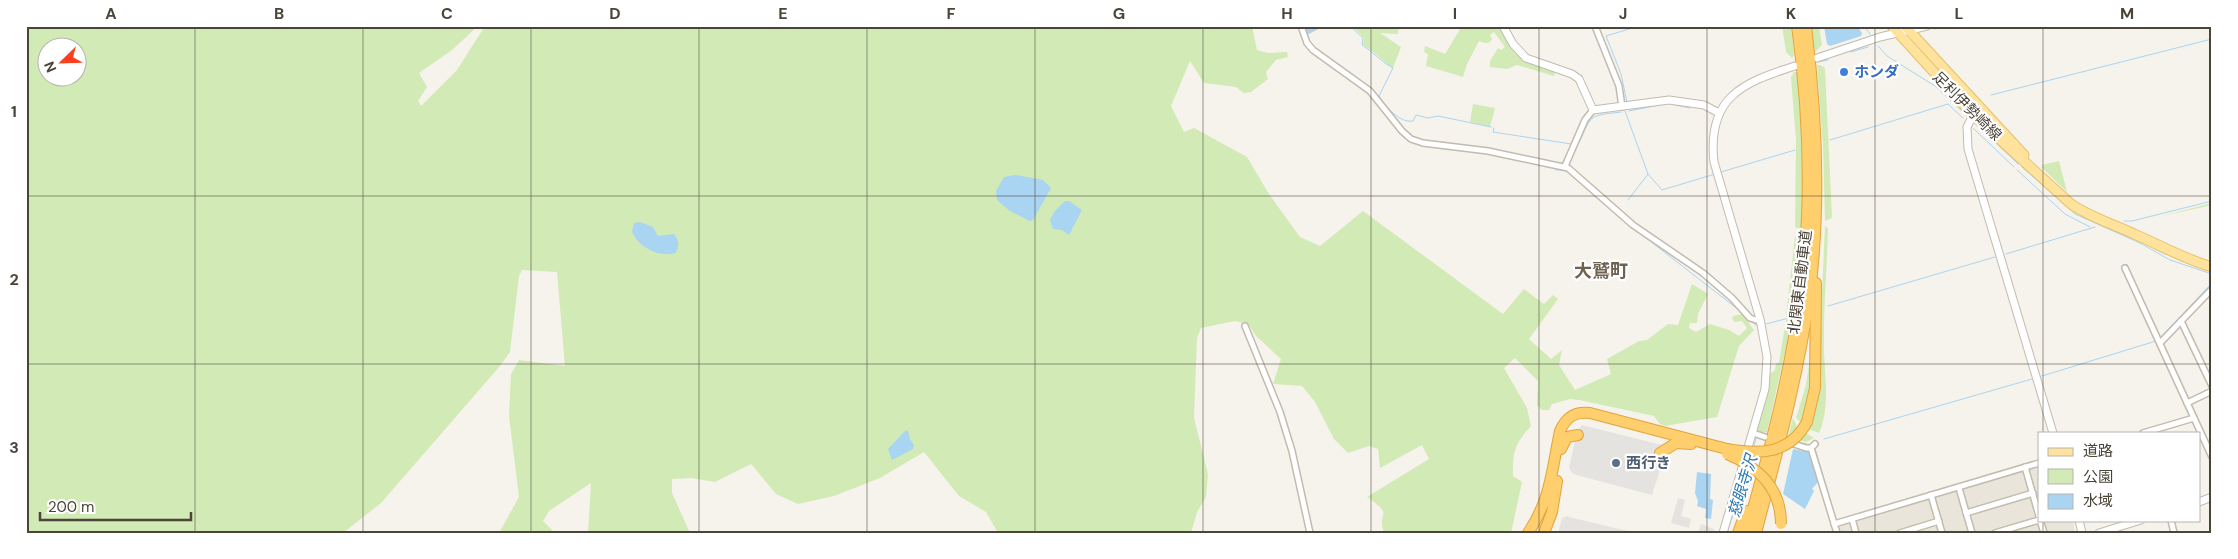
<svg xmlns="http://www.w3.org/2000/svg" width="2238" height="559" font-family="'DM Sans','Noto Sans JP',sans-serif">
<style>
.residential{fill:#eae5da}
.green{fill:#d2eab5;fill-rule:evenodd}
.parking{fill:#e5e3e0}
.water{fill:#a9d4f2}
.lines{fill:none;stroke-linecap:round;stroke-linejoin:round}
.stream{stroke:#a9d4f2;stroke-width:1}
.minor-casing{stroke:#c2bbae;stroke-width:8}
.tertiary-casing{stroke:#c2bbae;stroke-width:9}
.primary-casing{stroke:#e6c16a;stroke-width:11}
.motorway-casing{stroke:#e0a43c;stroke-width:12}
.minor{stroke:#fff;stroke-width:5}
.tertiary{stroke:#fff;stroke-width:7}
.primary{stroke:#ffe39c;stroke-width:9}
.motorway{stroke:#ffcf6e;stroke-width:10}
.motorway-bridge-casing{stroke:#e0a43c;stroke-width:12;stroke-linecap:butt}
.motorway-bridge{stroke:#ffcf6e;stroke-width:10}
.grid{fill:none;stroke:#4b4439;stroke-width:1;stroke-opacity:0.55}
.shop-dot{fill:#3f7fe0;stroke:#fff;stroke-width:2}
.service-dot{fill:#5c6f8a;stroke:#fff;stroke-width:2}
.labels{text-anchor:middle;stroke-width:4.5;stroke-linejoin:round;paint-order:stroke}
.shop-label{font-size:15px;font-weight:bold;fill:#366cbe;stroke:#fff;text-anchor:start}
.street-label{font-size:15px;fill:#4b4439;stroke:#fff}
.service-label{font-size:15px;font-weight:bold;fill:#4e5e75;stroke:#fff;text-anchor:start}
.water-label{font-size:16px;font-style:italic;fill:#2e7ab2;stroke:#fff}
.quarter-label{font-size:18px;font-weight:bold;fill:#6e6250;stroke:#fff}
.neatline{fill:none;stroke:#4b4439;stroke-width:2}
.grid-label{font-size:16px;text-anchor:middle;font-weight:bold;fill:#4b4439}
</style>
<rect width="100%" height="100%" fill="#f6f3ec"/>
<polygon class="residential" points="2039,466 2039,520 2073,520 2075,533 1841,533 1839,525"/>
<g class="green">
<path d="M26,26H478L452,50L419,73L427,87L418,101L421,106L457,70L485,26H1178L1179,29L1180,26H1252L1257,50L1268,53L1287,52L1288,57L1276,60L1266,72L1268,79L1251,92L1244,93L1236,87L1204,83L1190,61L1171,106L1184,132L1194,128L1247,157L1269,194L1300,237L1320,246L1363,211L1503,314L1524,289L1544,304L1553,295L1558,299L1529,339L1551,359L1562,350L1559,365L1575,390L1611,374L1607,359L1639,341L1647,340L1668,324L1678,325L1692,284L1708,294L1698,314L1697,323H1690L1689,328L1696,332L1710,324L1729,330L1739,336L1747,328L1742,321L1735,322L1732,319L1733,316L1742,314L1754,330L1739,346L1717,417L1665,426L1660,424L1654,416L1579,400L1570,399L1552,404L1549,410H1542L1537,405L1538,381L1515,358L1504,368L1527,408L1531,426C1514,445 1513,451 1513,476L1522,482L1511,533H1384C1376,510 1396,517 1367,497L1429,459L1422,445L1380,468L1378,449L1369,446L1348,453L1334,439L1315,402L1302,386L1273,384L1281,359L1256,336L1248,324L1235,321L1201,328L1197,338L1194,418L1208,474L1206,497L1197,512L1191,533H998L986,512L959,496L924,452L880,478L834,496L798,504L776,494L751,464L715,482L691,478L672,479V493L690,533H588L591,483L549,511L543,521L555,533H499L519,497L509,416L511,374L519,360L565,366L557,272L522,270L519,276L510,352L500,366L381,503L343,533H26ZM48,48H78V78H48Z"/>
<path d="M1352,26H1399L1398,34L1380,33L1401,47L1393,68C1382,61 1375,51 1363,45L1364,38Z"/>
<path d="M1462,26H1501L1516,52L1556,70L1554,76L1517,65L1507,69L1490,67V61L1498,48L1501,50L1505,47L1494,32L1490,35L1492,39C1489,45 1484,43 1479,41L1467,64L1463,77L1426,66L1428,54L1424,52L1425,46L1445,54Z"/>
<polygon points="1782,26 1791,26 1794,55 1792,58 1786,52"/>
<polygon points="1810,26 1819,26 1822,45 1815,52"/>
<polygon points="1817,65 1820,65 1825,68 1832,218 1825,221 1823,145"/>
<path d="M1794,72H1797C1802,124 1803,175 1801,227L1799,229L1795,227L1796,140L1791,77Z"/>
<polygon points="1473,104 1495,108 1490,127 1470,122"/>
<polygon points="2059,161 2067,192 2042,168 2042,165"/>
<polygon points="2212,203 2212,205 2158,217"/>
<path d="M1825,226L1828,229C1827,270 1823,311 1824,352C1825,378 1830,408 1819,433L1808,429L1796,418L1806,385L1811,351L1810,425L1817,404Z"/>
<polygon points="1801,233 1787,343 1767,432 1760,433 1757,429 1768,388 1770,374 1775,370 1776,363 1779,363 1786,320 1788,319 1788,317 1786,317 1795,237"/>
<polygon points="1793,418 1798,428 1814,438 1806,442 1788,437"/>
</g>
<g class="parking">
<polygon points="1582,425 1662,445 1664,458 1652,495 1573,474 1569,468 1577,432"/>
<polygon points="1678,498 1685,500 1681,516 1691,519 1689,528 1671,523"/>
<polygon points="1568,516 1569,517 1636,533 1558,533 1562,518"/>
<polygon points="1701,524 1714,529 1713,533 1698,533"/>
</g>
<g class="water">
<polygon points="1304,26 1324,26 1307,35"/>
<polygon points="1824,26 1857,26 1862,33 1861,36 1830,46 1827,44"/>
<polygon points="1016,175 1043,180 1051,188 1033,220 1030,221 1010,211 997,200 996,191 1004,177"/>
<polygon points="1065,201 1069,201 1082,210 1069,235 1062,230 1053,229 1050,220 1054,212"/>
<path d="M640,222L653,227L658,236L674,234C679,240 680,247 675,253C660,258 637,247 632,231L634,223Z"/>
<polygon points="906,430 908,431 910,439 914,445 913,449 892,460 888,449"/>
<polygon points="1793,449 1809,452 1818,482 1812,489 1814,491 1805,509 1783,494"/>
<polygon points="1697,472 1711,474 1710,499 1713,500 1711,519 1705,518 1706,509 1697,506 1698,501 1695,493"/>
</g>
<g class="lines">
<g class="stream">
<path d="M1350,26L1363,38L1362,45C1374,52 1381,62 1393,68L1379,96C1386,106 1398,123 1413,121L1416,115L1428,118L1438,116L1491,127"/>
<polyline points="1864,26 1870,34"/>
<polyline points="1935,29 1943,26"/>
<polyline points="1878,46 1887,56 1935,86 1965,114"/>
<polyline points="1851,52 1868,47"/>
<polyline points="1818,62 1828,60"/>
<polyline points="1991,95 2212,39"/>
<polyline points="1627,102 1621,74 1606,36 1639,26"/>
<polyline points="1671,104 1690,108"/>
<polyline points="1625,111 1648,174 1628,200"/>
<polyline points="1629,111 1665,104"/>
<polyline points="1977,125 2018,164"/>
<polyline points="1494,128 1493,132 1571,144"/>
<polyline points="1973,128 2014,167"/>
<polyline points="1830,140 1948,104 1963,118"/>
<path d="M1577,146C1593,116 1584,116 1621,112"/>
<polyline points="1569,163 1577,146"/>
<polyline points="2022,167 2075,214 2140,243 2170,260 2212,274"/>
<polyline points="1556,170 1565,170"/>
<polyline points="2017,170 2065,214 2090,227"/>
<polyline points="1721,172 1795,150"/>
<polyline points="1648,174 1662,190 1715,174"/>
<polyline points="2124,221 2132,221 2212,201"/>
<polyline points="1632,227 1735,307 1757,326"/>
<polyline points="2006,254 2095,227"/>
<polyline points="1828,306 1995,257"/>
<polyline points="1766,324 1789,318"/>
<polyline points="2159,339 2212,283"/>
<polyline points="2042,376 2156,341"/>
<polyline points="1824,439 2032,379"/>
<polyline points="1798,442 1807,444"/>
<polyline points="1754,446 1756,439"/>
<polyline points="1816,452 1835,517"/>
<polyline points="1727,533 1747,469"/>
</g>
<g class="minor-casing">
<g id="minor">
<polyline points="1301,26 1307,43 1313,50 1370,91 1402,131 1411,139 1423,143 1488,151 1568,168 1633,225 1703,273 1732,298 1750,318 1756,320 1760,319"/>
<polyline points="1595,26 1619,86 1622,107"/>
<polyline points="1565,166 1585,120 1593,110"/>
<polyline points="2125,268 2212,457"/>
<polyline points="2181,321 2212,386"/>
<polyline points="1245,326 1280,412 1292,451 1310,533"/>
<polyline points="2160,343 2212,289"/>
<polyline points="2187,403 2212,391"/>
<polyline points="1753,433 1765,437"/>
<polyline points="2143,433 2194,418"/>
<polyline points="1788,442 1806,448 1811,448 1815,444"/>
<polyline points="1811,448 1837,533"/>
<polyline points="2025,467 2039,516"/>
<polyline points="1959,488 1972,533"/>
<polyline points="1931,495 1942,533"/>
<polyline points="1966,513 2033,493"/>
<polyline points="1852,519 1856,533"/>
<polyline points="2040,520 2044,533"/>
<polyline points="2171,520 2174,533"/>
<polyline points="1834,524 2039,463"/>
<polyline points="1900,533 1939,521"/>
<polyline points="1995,533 2039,520"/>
</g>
</g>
<g class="tertiary-casing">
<g id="tertiary">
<polyline points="1503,26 1513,44 1526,58 1572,74 1579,79 1593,110 1669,100 1704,105 1719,113"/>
<polyline points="1817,58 1880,37 1927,26"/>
<polyline points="1973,115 1967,127 1968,149 2053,433"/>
<polyline points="2199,502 2212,497"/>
<polyline points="2079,520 2082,533"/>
<path d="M1723,533L1765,389L1767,357L1760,319L1714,162C1707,98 1741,83 1795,66"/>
<polyline points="2099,533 2141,520"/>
</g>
</g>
<g class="primary-casing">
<g id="primary">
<path d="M1892,26L1973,115L2071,204C2090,217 2113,224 2134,234C2160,245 2184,259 2212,267"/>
<polyline points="1905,26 2024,155"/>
</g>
</g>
<g class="motorway-casing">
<g id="motorway">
<polyline points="1807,422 1815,388 1816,283"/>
<polyline points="1561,449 1567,437 1578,435"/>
<polyline points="1660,453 1676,443 1691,444"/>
<path d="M1528,533C1551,499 1552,469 1560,431C1566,417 1575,411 1590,413L1727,449"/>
<polyline points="1544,533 1552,512 1557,481"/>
<polyline points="1738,533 1746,511"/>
<path d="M1746,533C1769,453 1791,372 1801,290C1812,202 1809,114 1797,26"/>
<path d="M1756,533C1777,453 1799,374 1810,292C1821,203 1817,115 1806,26"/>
</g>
</g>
<use href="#minor" class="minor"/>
<use href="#tertiary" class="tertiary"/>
<use href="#primary" class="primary"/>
<use href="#motorway" class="motorway"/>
<g class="motorway-bridge-casing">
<g id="motorway-bridge">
<path d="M1727,449C1760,455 1790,454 1807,422"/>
<path d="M1727,454C1758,467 1781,487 1781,524"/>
</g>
</g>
<use href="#motorway-bridge" class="motorway-bridge"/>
</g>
<path class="grid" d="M195,26V533M363,26V533M531,26V533M699,26V533M867,26V533M1035,26V533M1203,26V533M1371,26V533M1539,26V533M1707,26V533M1875,26V533M2043,26V433M26,196H2212M26,364H2212M2043,520V533"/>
<circle class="shop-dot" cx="1844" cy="72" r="5"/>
<circle class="service-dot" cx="1616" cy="463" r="5"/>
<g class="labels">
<g class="shop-label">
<text x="1854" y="77">ホンダ</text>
</g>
<g class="street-label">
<text transform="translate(1967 106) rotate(45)" y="5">足利伊勢崎線</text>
<text transform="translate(1800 282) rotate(-83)" y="5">北関東自動車道</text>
</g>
<g class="service-label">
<text x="1626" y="468">西行き</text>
</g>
<g class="water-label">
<text transform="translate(1742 486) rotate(-73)" y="6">慈眼寺沢</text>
</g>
<g class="quarter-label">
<text x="1601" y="277">大鷲町</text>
</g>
</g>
<rect width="2238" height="559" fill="none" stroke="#ffffff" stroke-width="55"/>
<rect x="2038" y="432" width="162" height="90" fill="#ffffff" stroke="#b7b4b0"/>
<rect x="2048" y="448" width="25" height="8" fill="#ffe39c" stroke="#b7b4b0"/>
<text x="2083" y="456" font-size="15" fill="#4b4439">道路</text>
<rect x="2048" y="469" width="25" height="15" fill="#d2eab5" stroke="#b7b4b0"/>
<text x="2083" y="482" font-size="15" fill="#4b4439">公園</text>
<rect x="2048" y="494" width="25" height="15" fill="#a9d4f2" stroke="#b7b4b0"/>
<text x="2083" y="506" font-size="15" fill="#4b4439">水域</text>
<g transform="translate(62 62) rotate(247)"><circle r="24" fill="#ffffff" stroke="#b7b4b0"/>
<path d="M0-4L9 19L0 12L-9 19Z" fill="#fc3f1d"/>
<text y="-8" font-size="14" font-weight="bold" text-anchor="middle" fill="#4b4439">N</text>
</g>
<path d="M40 512v8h151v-8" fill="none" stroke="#4b4439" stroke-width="2.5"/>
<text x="48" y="512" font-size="15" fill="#4b4439" stroke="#ffffff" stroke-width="4" paint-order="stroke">200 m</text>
<rect x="28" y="28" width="2182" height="504" class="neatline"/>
<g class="grid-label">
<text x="111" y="19">A</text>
<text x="279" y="19">B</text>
<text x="447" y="19">C</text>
<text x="615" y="19">D</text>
<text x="783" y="19">E</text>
<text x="951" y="19">F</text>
<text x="1119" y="19">G</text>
<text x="1287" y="19">H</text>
<text x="1455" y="19">I</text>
<text x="1623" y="19">J</text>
<text x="1791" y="19">K</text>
<text x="1959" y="19">L</text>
<text x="2127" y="19">M</text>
<text x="14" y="117">1</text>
<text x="14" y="285">2</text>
<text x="14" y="453">3</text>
</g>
</svg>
